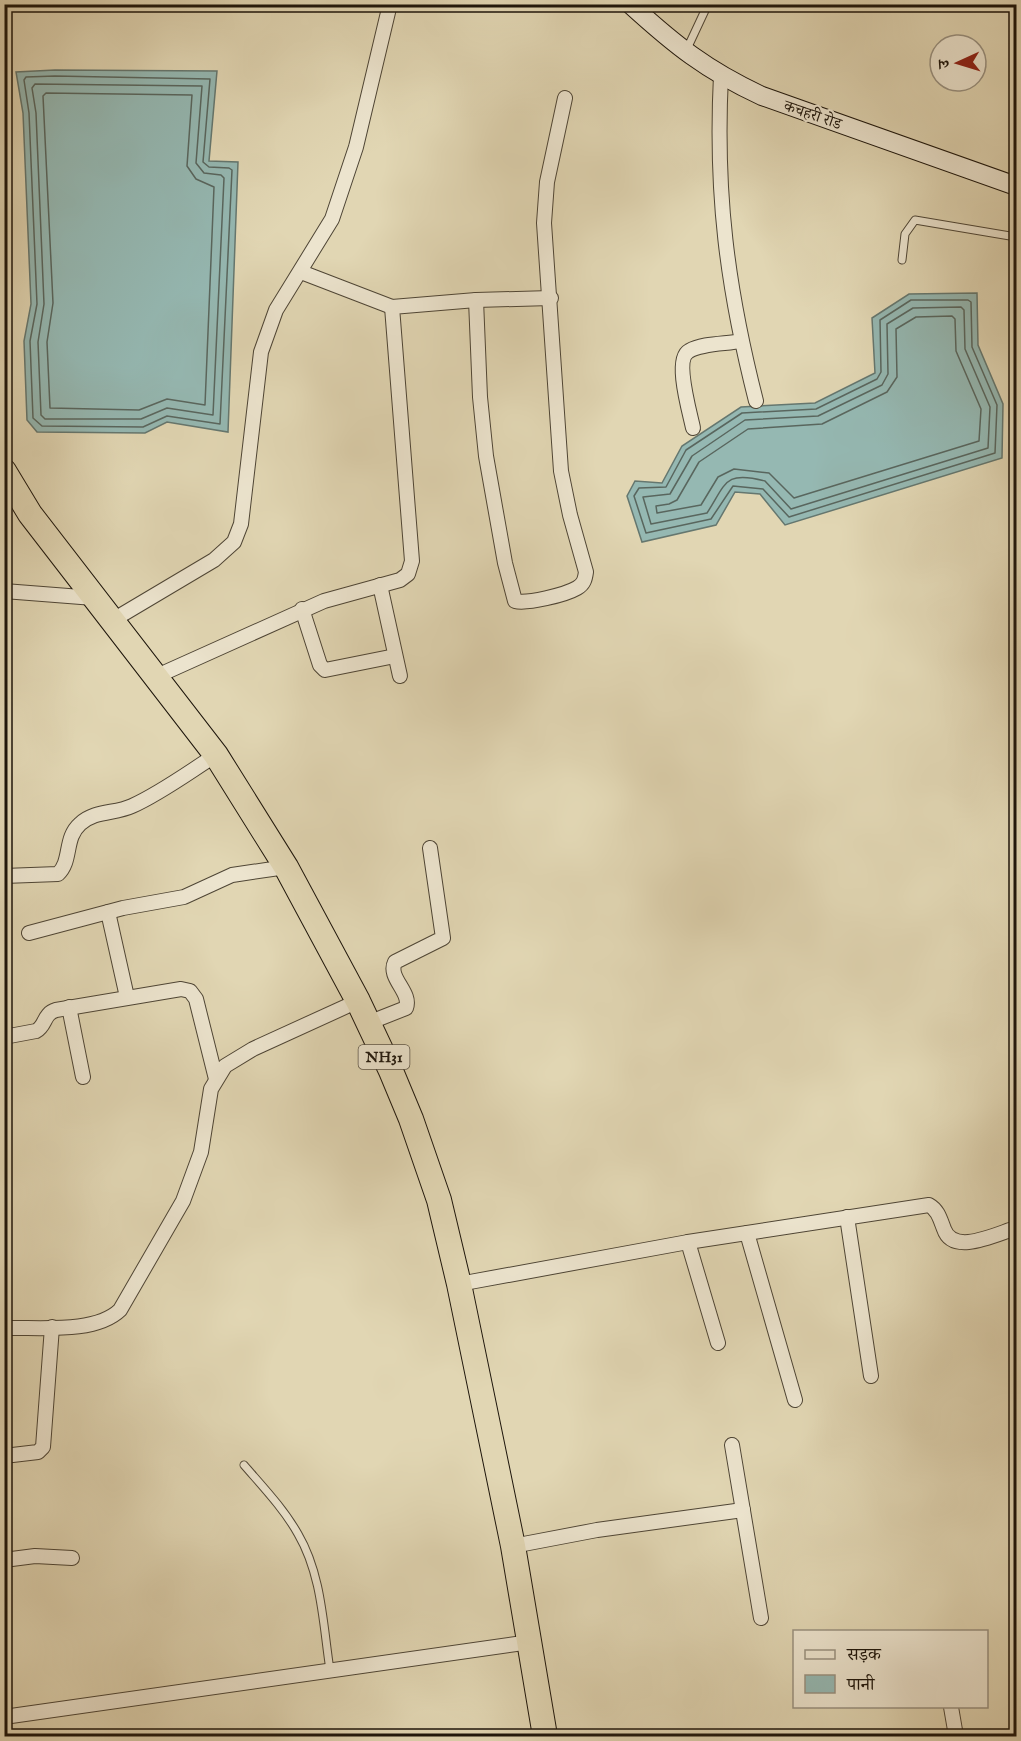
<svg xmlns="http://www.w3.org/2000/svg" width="1021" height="1741" font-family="'IM FELL English','Noto Serif Devanagari',serif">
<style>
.water{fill:#95b8b2;stroke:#65776f;stroke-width:1.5}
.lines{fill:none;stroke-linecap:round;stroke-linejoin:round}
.shore{stroke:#59665e;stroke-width:1.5}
.lane-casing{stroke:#4e4535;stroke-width:9}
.street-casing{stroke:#4e4535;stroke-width:16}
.secondary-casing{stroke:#1d150b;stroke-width:20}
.highway-casing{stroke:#1d150b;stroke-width:26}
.lane{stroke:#ece4ce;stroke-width:7}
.street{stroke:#ece4ce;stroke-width:14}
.secondary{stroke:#ece4ce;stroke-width:18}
.highway{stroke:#e1d6b3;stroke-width:24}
.labels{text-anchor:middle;stroke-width:4.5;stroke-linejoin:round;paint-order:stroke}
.shield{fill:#ece4ce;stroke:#5b5346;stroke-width:1.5}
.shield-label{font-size:15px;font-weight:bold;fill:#1d150b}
.street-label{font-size:16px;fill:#1d150b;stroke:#ece4ce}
</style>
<rect width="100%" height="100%" fill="#e1d6b3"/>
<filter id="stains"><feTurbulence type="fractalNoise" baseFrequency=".00333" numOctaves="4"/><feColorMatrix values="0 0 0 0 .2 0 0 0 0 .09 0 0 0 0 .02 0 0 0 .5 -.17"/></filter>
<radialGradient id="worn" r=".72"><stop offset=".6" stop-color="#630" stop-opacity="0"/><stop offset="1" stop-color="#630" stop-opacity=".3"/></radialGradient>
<g class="water">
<polygon points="55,70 217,71 209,161 238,162 228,432 167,422 145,433 37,432 27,420 24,341 31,304 23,113 16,72"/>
<polygon points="977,293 978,345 1003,404 1002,458 785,525 760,494 735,492 716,525 642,542 627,496 635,481 662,483 682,446 741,407 815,403 875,373 872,318 909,294"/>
</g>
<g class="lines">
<g class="shore">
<polygon points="55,76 210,79 203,162 209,167 229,168 232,170 220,424 167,416 143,427 42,426 33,418 30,341 37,304 29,113 24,80 26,77"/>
<polygon points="35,84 202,86 196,163 204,173 221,175 224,178 213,415 167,408 141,419 45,419 41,415 38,342 44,304 36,113 32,88"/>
<polygon points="46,93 192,95 187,166 196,179 214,187 205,405 167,399 139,410 50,408 47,342 53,303 43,96"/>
<polygon points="968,300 971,302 972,347 997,405 995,453 789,517 763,489 733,486 711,519 646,533 634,496 639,488 666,487 686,450 742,413 816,409 877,379 881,372 880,320 911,300"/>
<path d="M961,307L964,310L965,349L990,407L988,448L791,509L765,481C724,470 726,484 707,513L651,524L643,497L670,494L692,456L745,420L818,416L882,385L888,374L887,324L913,308Z"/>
<polygon points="952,316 955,319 956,351 981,409 979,441 794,498 769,473 734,469 718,477 701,505 657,513 656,506 669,504 677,500 699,462 748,429 822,424 887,392 897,377 896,329 916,317"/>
</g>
<g class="lane-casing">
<g id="lane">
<polyline points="686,51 708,4"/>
<polyline points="902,260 905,234 915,220 1016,237"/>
<path d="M244,1465C263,1487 284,1509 298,1534C322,1575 323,1625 330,1670"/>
</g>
</g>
<g class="street-casing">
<g id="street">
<path d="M721,75C715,193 727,287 756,401"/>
<polyline points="301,272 392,307"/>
<path d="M476,300L480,397L486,456L505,563L515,601C527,604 565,595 577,588C584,584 585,579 586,572L570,515L561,471L544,223L547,182L565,98"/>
<path d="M693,428C690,413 674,359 689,351C703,343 726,344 741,341"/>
<polyline points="380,585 400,676"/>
<polyline points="4,591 94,598"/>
<polyline points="302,609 320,665 325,670 395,656"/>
<polyline points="113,620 214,560 234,542 241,524 261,352 276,310 332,219 356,147 390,4"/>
<polyline points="157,676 324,601 400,580 408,574 412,561 392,307 476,300 551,298"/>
<path d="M4,876L58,874C72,861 64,838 80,824C95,810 115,814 132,806C161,793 189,772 216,755"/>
<polyline points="108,912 127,997"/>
<polyline points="29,933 123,908 184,897 232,875 286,867"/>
<polyline points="69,1007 83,1077"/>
<path d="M368,1023L406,1008C412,992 387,978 395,962L443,938L430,848"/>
<path d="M4,1037L36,1031C46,1026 43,1014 56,1010L181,989L190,991L196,999L216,1079"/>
<polyline points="847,1217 871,1376"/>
<polyline points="747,1233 795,1400"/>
<polyline points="688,1242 718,1343"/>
<path d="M459,1284L688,1242L929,1205C938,1210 940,1219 944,1229C953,1256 996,1234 1016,1228"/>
<path d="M4,1328C39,1327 95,1334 120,1310L183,1201L201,1152L211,1089L225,1066L253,1049L358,1001"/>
<polyline points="732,1445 761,1618"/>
<polyline points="4,1456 38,1452 43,1447 52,1327"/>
<polyline points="513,1546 597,1530 743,1510"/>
<polyline points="4,1560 35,1556 72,1558"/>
<polyline points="951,1707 956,1736"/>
<polyline points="4,1717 530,1642"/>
</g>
</g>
<g class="secondary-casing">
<path id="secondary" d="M630,4C675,45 706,70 762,96L1016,186"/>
</g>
<g class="highway-casing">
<polyline id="highway" points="4,471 30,514 216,755 286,867 358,1001 391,1071 411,1119 439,1200 459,1284 513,1546 545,1736"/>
</g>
<use href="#lane" class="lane"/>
<use href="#street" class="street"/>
<use href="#secondary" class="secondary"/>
<use href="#highway" class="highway"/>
</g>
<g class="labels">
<rect class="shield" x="358.5" y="1045" width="51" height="24" rx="4.5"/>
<g class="shield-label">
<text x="384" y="1062">NH31</text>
</g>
<g class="street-label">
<text transform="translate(813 114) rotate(19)" y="6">कचहरी रोड</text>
</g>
</g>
<rect width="1021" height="1741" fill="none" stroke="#e1d6b3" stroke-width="24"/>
<rect x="6" y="6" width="1009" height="1729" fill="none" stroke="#1d150b" stroke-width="3"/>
<rect x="12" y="12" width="997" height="1717" fill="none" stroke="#1d150b" stroke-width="1.5"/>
<rect x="793" y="1630" width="195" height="78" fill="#ece4ce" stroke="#999180" stroke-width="1.5"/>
<rect x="805" y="1650" width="30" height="9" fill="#ece4ce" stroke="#999180" stroke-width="1.5"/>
<text x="847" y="1660" font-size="18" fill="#1d150b">सड़क</text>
<rect x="805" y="1675" width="30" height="18" fill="#95b8b2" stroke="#999180" stroke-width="1.5"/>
<text x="847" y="1690" font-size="18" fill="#1d150b">पानी</text>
<g transform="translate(958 63) rotate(266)"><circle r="28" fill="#ece4ce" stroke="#999180" stroke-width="1.5"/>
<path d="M0-4.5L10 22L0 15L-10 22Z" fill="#8f2418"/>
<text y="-9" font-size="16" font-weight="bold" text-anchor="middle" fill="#1d150b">उ</text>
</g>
<rect width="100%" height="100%" filter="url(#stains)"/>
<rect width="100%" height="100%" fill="url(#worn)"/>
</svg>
